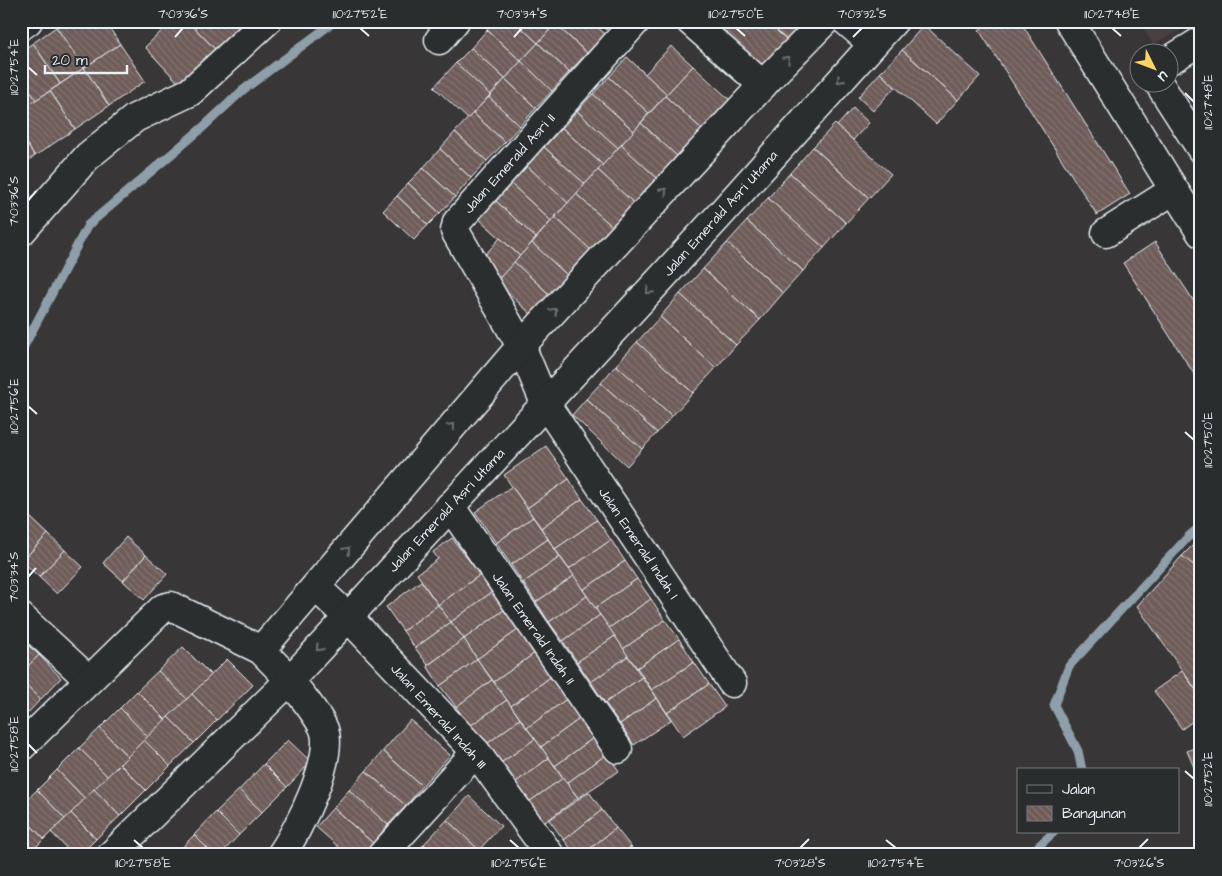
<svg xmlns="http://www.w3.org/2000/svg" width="1222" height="876" font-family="'Architects Daughter',sans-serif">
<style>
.built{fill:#484140}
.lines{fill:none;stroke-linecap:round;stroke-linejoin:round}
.stream{stroke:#8e9faa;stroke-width:9}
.building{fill:url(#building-back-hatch);stroke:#e8f1f8}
.minor-casing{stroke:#e8f1f8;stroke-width:31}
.minor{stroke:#2a2d2e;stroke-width:28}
.oneway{stroke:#6c7275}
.ticks{fill:none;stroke:#e8f1f8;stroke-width:2}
.labels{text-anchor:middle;stroke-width:4;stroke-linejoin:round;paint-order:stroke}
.street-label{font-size:14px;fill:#e8f1f8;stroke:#2a2d2e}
.neatline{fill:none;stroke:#e8f1f8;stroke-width:2}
.ticks-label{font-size:12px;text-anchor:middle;fill:#e8f1f8}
</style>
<defs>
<pattern id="building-back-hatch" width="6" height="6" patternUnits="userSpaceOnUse" patternTransform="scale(1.25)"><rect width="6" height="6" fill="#6e5b58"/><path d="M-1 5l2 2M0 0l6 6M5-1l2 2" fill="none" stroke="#837371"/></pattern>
</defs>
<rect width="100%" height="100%" fill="#383636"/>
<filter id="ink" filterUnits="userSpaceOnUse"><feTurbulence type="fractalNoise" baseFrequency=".02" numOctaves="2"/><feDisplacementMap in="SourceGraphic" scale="10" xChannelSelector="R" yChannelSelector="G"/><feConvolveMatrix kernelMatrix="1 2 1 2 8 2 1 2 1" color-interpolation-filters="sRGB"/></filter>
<g filter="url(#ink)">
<polygon class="built" points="1138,21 1199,21 1153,44"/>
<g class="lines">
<g class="stream">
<polyline points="21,352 88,225 201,129 243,90 335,21"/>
<polyline points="1082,770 1078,751 1054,705 1069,666 1188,537 1201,526"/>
<polyline points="1016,855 1034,850 1054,832"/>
</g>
</g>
<g class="building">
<polygon points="65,21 105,21 120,44 84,68 56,27"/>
<polygon points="172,21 188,21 221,55 185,90 145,47"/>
<polygon points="188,21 234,21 245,32 221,55"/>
<polygon points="234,21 256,21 245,32"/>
<polygon points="495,21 514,21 538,43 521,61 487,30"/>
<polygon points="514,21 552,21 555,24 538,43"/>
<polygon points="558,21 591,21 605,34 587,53 555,24"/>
<polygon points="596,21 614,21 606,30"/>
<polygon points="700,21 727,21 715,35"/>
<polygon points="727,21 766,21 787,40 757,73 715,35"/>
<polygon points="766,21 803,21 803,22 787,40"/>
<polygon points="992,21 1020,21 1130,194 1097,215 979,30"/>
<polygon points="555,24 587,53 569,72 538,43"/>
<polygon points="924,25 980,76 958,100 902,50"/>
<polygon points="56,27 84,68 60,84 33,43"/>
<polygon points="487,30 521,61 505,79 471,48"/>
<polygon points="33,43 60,84 36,100 21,77 21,51"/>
<polygon points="538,43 569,72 552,91 521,61"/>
<polygon points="120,44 145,81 109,106 84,68"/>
<polygon points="671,46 693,66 667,94 645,74"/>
<polygon points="471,48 505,79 490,95 456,63"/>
<polygon points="902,50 958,100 936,124 880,73"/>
<polygon points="627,57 667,94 649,113 609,77"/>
<polygon points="521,61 552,91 536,108 505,79"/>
<polygon points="456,63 490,95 468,119 434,87"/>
<polygon points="693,66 730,100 703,130 665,96"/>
<polygon points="84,68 109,106 75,129 50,91"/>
<polygon points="880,73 895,87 873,111 858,97"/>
<polygon points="21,77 36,100 21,109"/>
<polygon points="609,77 649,113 634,131 593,94"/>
<polygon points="1201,77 1201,89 1195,80"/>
<polygon points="505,79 536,108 520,126 489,97"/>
<polygon points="50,91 75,129 35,156 21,136 21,109"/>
<polygon points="593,94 634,131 618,148 577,111"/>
<polygon points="665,96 703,130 678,157 641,123"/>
<polygon points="489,97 520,126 505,142 473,113"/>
<polygon points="853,108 869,123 853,140 837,126"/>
<polygon points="577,111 618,148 603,165 562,128"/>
<polygon points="473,113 505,142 487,161 455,132"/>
<polygon points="641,123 678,157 658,179 621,145"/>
<polygon points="835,124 891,174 869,198 813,147"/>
<polygon points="562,128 603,165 585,184 544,147"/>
<polygon points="455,132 487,161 471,178 440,149"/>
<polygon points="21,136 35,156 21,165"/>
<polygon points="621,145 658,179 635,204 598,170"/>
<polygon points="544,147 585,184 568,203 527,166"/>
<polygon points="813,147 869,198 846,223 790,173"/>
<polygon points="440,149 471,178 455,197 423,168"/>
<polygon points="527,166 568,203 551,221 511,184"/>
<polygon points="423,168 455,197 440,213 408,183"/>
<polygon points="598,170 635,204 614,228 576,194"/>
<polygon points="790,173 846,223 824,248 768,198"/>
<polygon points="408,183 440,213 428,225 397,196"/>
<polygon points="511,184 551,221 536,238 496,201"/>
<polygon points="576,194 614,228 592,251 555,217"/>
<polygon points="397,196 428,225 414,240 383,211"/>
<polygon points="768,198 824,248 803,271 747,221"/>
<polygon points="496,201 536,238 520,256 479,219"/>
<polygon points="555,217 592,251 569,277 532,243"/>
<polygon points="747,221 803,271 783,293 727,243"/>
<polygon points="500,238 520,256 496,282 477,264"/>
<polygon points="1155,242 1201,312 1201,385 1123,263"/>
<polygon points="532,243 569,277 551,296 514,262"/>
<polygon points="727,243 783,293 760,320 703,269"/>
<polygon points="514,262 551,296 533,316 496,282"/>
<polygon points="703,269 760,320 736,345 680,294"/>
<polygon points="680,294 736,345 716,368 660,317"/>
<polygon points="660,317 716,368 693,393 637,342"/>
<polygon points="637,342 693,393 672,416 616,365"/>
<polygon points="616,365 672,416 657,433 601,383"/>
<polygon points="601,383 657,433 642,449 586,399"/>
<polygon points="586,399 642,449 627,466 572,415"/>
<polygon points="546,446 569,479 527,508 504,475"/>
<polygon points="569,479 582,499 541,528 527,508"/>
<polygon points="512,486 533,517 496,543 475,512"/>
<polygon points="582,499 597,520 555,549 541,528"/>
<polygon points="21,509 28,515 21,522"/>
<polygon points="28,515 48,534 22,561 21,522"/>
<polygon points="533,517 548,539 511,565 496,543"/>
<polygon points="597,520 611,540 569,569 555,549"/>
<polygon points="48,534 65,550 39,577 22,561"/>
<polygon points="126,537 146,555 123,581 103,563"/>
<polygon points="1201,537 1201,571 1200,571 1182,556"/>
<polygon points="452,538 480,575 438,605 417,574 438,559 433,552"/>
<polygon points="548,539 560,557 523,583 511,565"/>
<polygon points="611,540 625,561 583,590 569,569"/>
<polygon points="65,550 83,567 57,594 39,577"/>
<polygon points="146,555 167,574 144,600 123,581"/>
<polygon points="1182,556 1201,571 1201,697 1137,606"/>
<polygon points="560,557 574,576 536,602 523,583"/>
<polygon points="625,561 637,579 595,608 583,590"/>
<polygon points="480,575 492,592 451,622 438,605"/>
<polygon points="574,576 587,596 549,622 536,602"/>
<polygon points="637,579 651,599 609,628 595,608"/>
<polygon points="421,581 438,605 403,631 386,607"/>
<polygon points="492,592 504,610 464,639 451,622"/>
<polygon points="587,596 600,615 563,641 549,622"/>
<polygon points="651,599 665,620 623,649 609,628"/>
<polygon points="438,605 451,622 415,648 403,631"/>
<polygon points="504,610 518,630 477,659 464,639"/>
<polygon points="600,615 615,636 577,662 563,641"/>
<polygon points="665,620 679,639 637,668 623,649"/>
<polygon points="451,622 464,639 428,665 415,648"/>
<polygon points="518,630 535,653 494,682 477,659"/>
<polygon points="615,636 628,656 591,682 577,662"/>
<polygon points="21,639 39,655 21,673"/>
<polygon points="464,639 477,659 440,686 427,666"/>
<polygon points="679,639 694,662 652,690 637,668"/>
<polygon points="183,647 211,675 187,699 158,671"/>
<polygon points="535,653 552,676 511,706 494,682"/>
<polygon points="39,655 61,678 41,699 21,680 21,673"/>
<polygon points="628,656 642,677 605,703 591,682"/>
<polygon points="227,659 253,685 217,720 192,694"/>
<polygon points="477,659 492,680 456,707 440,686"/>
<polygon points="694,662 709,684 667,713 652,690"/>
<polygon points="158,671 187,699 166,720 137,691"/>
<polygon points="1182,671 1201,697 1201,715 1182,729 1154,691"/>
<polygon points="552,676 568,698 527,728 511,706"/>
<polygon points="642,677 657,698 620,724 605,703"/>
<polygon points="21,680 41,699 23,718 21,717"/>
<polygon points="492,680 507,700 470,726 456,707"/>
<polygon points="709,684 725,707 683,736 667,713"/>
<polygon points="137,691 166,720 148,737 120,708"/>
<polygon points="192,694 217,720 194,743 168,717"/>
<polygon points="568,698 582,717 541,747 527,728"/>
<polygon points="657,698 671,720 634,745 620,724"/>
<polygon points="507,700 520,719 484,746 470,726"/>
<polygon points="120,708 148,737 128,757 100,728"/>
<polygon points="168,717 194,743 170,766 144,740"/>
<polygon points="582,717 596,736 555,766 541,747"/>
<polygon points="520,719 535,739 498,765 484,746"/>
<polygon points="410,720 450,755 422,786 383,751"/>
<polygon points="100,728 128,757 108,777 79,748"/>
<polygon points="596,736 607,754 567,783 555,766"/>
<polygon points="535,739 549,758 512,785 498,765"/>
<polygon points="144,740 170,766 146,790 120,764"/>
<polygon points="288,740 311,762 287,787 264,764"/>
<polygon points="1201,745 1201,781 1200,781 1187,751"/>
<polygon points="79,748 108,777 85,799 57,770"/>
<polygon points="383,751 422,786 406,806 366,771"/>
<polygon points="607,754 619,771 578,798 567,783"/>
<polygon points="549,758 563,778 526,804 512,785"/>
<polygon points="120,764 146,790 120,816 94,789"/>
<polygon points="264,764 287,787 262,812 239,790"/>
<polygon points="57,770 85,799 65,819 37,790"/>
<polygon points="366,771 406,806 388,825 349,790"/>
<polygon points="563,778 578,798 541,825 526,804"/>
<polygon points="94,789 120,816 96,839 71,813"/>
<polygon points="37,790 65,819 44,839 21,815 21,805"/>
<polygon points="239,790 262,812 239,835 216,812"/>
<polygon points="349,790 388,825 373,843 333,808"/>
<polygon points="589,792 602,810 564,840 549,820"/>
<polygon points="469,796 501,826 479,850 447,820"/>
<polygon points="333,808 373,843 362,855 348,855 316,827"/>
<polygon points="602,810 616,828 582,855 576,855 564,840"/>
<polygon points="216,812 239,835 220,855 214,855 194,835"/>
<polygon points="71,813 96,839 80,855 73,855 51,832"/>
<polygon points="21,815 44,839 28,855 21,849"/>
<polygon points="447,820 479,850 474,855 435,855 424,844"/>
<polygon points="616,828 631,847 621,855 582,855"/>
<polygon points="194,835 214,855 175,855"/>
<polygon points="424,844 435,855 414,855"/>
<polygon points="631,847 636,855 621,855"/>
<polygon points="479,850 484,855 474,855"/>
</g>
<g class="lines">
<g class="minor-casing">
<g id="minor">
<polyline points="636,21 457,222 455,231 521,346 545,403 732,683"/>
<polyline points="690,21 763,85"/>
<polyline points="846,21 873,44"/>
<polyline points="1069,21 1201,233"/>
<polyline points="21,26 28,21"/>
<polyline points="439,40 455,21"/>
<polyline points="1170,60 1201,41"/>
<polyline points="1158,82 1201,149"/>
<polyline points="21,232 88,156 135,118 190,92 267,21"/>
<polyline points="1106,233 1174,190"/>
<polyline points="450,506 618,749"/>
<polyline points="316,587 348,617 476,752 550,855"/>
<polyline points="21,617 89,680"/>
<polyline points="261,650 521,346 773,74 825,21"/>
<polyline points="21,747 163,608 171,606 261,650 290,680 111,855"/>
<path d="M281,855C298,831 337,754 323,727C315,710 300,695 290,680L717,218L894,21"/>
<polyline points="382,855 476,752"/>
</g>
</g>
<use href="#minor" class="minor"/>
</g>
<defs><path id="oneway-chevron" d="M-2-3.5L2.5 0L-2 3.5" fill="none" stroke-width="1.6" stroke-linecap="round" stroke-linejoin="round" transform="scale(1.25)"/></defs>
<g class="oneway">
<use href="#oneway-chevron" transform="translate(787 59) rotate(-45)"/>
<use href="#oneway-chevron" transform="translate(840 80) rotate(132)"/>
<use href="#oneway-chevron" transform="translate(664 191) rotate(-47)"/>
<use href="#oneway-chevron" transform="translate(649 291) rotate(133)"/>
<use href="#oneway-chevron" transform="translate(554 311) rotate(-47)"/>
<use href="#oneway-chevron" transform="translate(452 426) rotate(-49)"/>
<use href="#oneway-chevron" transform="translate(347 550) rotate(-49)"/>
<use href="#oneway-chevron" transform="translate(319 648) rotate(133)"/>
</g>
</g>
<path class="ticks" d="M360,28L369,36M736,28L745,36M1112,28L1121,36M175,37L183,28M514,37L522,28M853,37L862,28M28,67L37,75M1185,93L1194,102M28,201L36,191M28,406L37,414M1185,432L1194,440M28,577L36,568M28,744L37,753M1185,771L1194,779M134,840L143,848M510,840L519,848M886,840L896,848M800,848L809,839M1139,848L1148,839"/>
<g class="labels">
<g class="street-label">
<text transform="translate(509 163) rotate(-48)" y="5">Jalan Emerald Asri II</text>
<text transform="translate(720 213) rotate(-48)" y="5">Jalan Emerald Asri Utama</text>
<text transform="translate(446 510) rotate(-47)" y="5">Jalan Emerald Asri Utama</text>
<text transform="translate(639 543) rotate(56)" y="5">Jalan Emerald Indah I</text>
<text transform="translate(534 628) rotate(55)" y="5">Jalan Emerald Indah II</text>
<text transform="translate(439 716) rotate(48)" y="5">Jalan Emerald Indah III</text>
</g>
</g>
<rect width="1222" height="876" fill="none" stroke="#2a2d2e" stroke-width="55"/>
<rect x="1017" y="768" width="162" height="65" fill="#2a2d2e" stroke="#767b7f"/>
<rect x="1027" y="785" width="25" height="8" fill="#2a2d2e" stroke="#767b7f"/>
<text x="1062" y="794" font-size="15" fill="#e8f1f8">Jalan</text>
<rect x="1027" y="806" width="25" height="15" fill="url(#building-back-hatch)" stroke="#767b7f"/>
<text x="1062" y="818" font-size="15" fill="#e8f1f8">Bangunan</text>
<g transform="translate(1154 68) rotate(132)"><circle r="24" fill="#2a2d2e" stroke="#767b7f"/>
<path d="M0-4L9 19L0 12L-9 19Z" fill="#ffd166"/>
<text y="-8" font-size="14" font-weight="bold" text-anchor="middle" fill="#e8f1f8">U</text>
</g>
<path d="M45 65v8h82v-8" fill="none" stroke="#e8f1f8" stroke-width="2.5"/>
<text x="52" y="65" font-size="15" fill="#e8f1f8" stroke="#2a2d2e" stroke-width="4" paint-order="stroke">20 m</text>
<rect x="28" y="28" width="1166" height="820" class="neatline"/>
<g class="ticks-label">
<text x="183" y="18">7°03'36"S</text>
<text x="360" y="18">110°27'52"E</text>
<text x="522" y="18">7°03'34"S</text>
<text x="736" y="18">110°27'50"E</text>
<text x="862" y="18">7°03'32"S</text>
<text x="1112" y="18">110°27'48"E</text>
<text transform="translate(14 67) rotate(-90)" y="4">110°27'54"E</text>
<text transform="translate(1208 102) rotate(-90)" y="4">110°27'48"E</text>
<text transform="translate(14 201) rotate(-90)" y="4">7°03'36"S</text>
<text transform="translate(14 406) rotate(-90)" y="4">110°27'56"E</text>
<text transform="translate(1208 440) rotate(-90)" y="4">110°27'50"E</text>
<text transform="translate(14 577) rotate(-90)" y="4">7°03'34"S</text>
<text transform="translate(14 744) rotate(-90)" y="4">110°27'58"E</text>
<text transform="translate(1208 779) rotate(-90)" y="4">110°27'52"E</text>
<text x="143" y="867">110°27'58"E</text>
<text x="519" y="867">110°27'56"E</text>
<text x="800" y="867">7°03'28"S</text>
<text x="896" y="867">110°27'54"E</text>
<text x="1139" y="867">7°03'26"S</text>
</g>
</svg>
